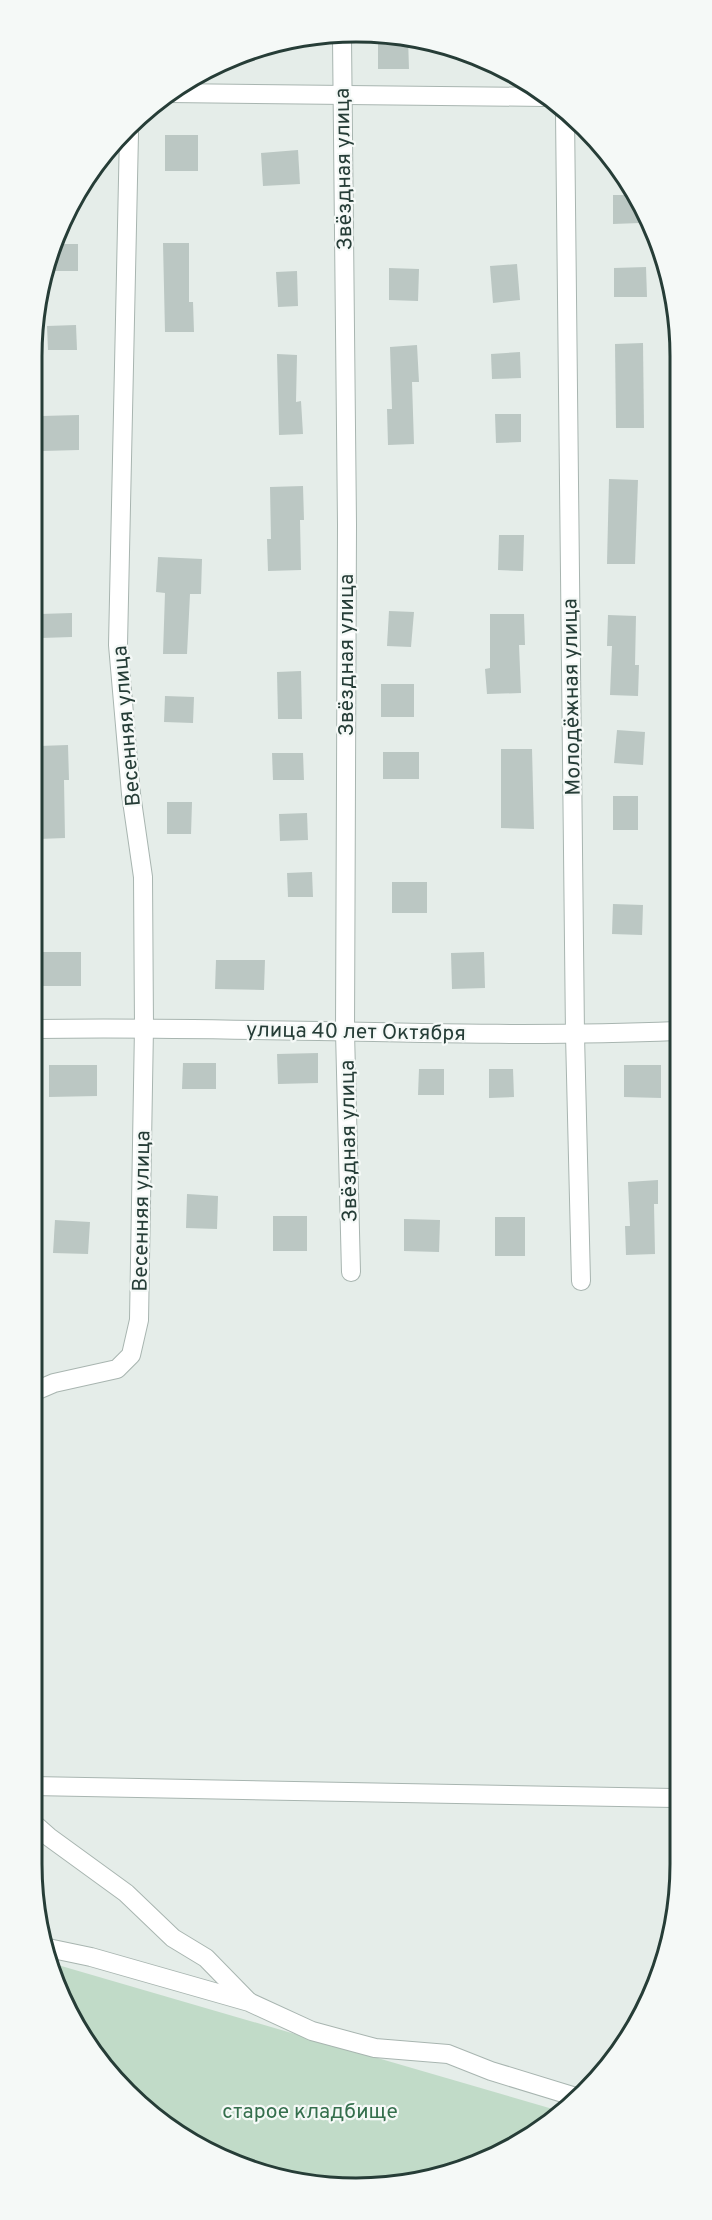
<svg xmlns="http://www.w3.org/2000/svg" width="712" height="2220" font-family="Overpass,sans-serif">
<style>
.green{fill:#c1dbc8}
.building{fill:#bbc7c3}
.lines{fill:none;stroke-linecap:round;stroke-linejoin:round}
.minor-casing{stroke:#a8b5b0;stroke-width:20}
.minor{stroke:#fff;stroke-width:18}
.labels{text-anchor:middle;stroke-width:4.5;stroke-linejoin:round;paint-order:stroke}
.street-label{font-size:21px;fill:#263d37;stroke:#f5f9f7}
.park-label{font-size:21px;fill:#356f4d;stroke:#f5f9f7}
.rim{fill:none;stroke:#263d37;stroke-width:3}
</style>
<rect width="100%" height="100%" fill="#e5ede9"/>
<polygon class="green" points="51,1963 563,2112 553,2122 440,2177 314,2186 212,2155 112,2078 56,1988"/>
<g class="building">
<polygon points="378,38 408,38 409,69 378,69"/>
<rect x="165" y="135" width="33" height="36"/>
<polygon points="298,150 300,184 263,186 261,153"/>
<polygon points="613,195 635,195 640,201 640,223 613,224"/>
<polygon points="163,243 189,243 189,302 193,302 194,332 165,332"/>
<polygon points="58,244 78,244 78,271 47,271"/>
<polygon points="517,264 520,300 493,303 490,266"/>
<polygon points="646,267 647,297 614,297 614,268"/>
<polygon points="389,268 419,269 418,301 389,300"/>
<polygon points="297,271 298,306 278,307 276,272"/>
<polygon points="76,325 77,350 48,350 47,326"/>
<polygon points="643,343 644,428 616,428 615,344"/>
<polygon points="417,345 419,382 412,382 414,444 388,445 387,409 392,409 390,347"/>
<polygon points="520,352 521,378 492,379 491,354"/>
<polygon points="277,354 297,355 296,402 301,401 303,434 279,435"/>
<polygon points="495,414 521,414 521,442 496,443"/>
<polygon points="79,415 79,450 43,451 42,416"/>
<polygon points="609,479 638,480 635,564 607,564"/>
<polygon points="303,486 304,520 300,520 301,570 268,571 267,539 271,539 270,487"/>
<polygon points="499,535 524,535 523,571 498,570"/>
<polygon points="158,557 202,559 201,594 190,594 187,654 163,654 165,593 156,592"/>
<polygon points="389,611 414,612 411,647 387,646"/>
<polygon points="72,613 72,637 41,638 40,614"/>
<polygon points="490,614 524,614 525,645 519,645 521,693 487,694 485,669 490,668"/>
<polygon points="608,615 636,616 635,665 639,665 638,696 610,695 612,646 607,646"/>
<polygon points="301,671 302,719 278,719 277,672"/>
<rect x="381" y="684" width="33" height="33"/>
<polygon points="165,696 194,697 193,723 164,722"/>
<polygon points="617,730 645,732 643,765 614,763"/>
<polygon points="68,745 69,780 64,780 65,838 39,839 38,808 41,807 39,746"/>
<polygon points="501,749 532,749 534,829 501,828"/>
<rect x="383" y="752" width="36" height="27"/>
<polygon points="272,753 303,753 304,780 273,780"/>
<rect x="613" y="796" width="25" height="34"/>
<polygon points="167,802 192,802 191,834 167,834"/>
<polygon points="307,813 308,840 280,841 279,814"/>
<polygon points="312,872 313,897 288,897 287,873"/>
<rect x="392" y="882" width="35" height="31"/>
<polygon points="613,904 643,905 642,935 612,934"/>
<rect x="35" y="952" width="46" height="34"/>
<polygon points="484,952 485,988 452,989 451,953"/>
<polygon points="216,960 265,960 264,990 215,989"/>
<polygon points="318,1053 318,1083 278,1084 277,1054"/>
<polygon points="183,1063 216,1063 216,1089 182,1089"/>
<polygon points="49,1065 97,1065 97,1096 49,1097"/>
<polygon points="624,1065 661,1065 661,1098 624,1097"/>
<polygon points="419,1069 444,1069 444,1095 418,1095"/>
<polygon points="489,1069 513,1069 514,1097 489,1098"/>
<polygon points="658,1180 658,1204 654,1204 655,1254 626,1255 625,1226 630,1226 628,1182"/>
<polygon points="187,1194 218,1196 217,1229 186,1228"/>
<rect x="273" y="1216" width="34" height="35"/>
<rect x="495" y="1217" width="30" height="39"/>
<polygon points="404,1219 440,1220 439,1252 404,1251"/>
<polygon points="55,1220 90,1222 88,1254 53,1253"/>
</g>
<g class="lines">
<g class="minor-casing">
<g id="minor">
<polyline points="342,38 347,525 345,1032 351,1272"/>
<polyline points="169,93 545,97"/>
<polyline points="565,113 575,1035 581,1281"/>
<path d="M35,1029C249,1025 462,1040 676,1031"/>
<polyline points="33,1392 54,1383 117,1369 131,1355 139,1320 144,1027 143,877 131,794 118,645 129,133"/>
<polyline points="32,1786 674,1798"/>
<polyline points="32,1822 49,1837 126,1893 173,1938 206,1958 248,2001"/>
<polyline points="48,1948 91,1957 249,2002 312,2031 375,2048 448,2054 491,2071 576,2097"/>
</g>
</g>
<use href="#minor" class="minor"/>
</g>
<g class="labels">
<g class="street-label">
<text transform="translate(343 169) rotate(-91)" y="7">Звёздная улица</text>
<text transform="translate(346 655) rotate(-90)" y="7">Звёздная улица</text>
<text transform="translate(571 697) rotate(-91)" y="7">Молодёжная улица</text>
<text transform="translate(126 726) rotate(-95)" y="7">Весенняя улица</text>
<text transform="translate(356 1031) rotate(1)" y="7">улица 40 лет Октября</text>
<text transform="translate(348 1141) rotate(-91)" y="7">Звёздная улица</text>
<text transform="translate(141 1211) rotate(-89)" y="7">Весенняя улица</text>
</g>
<g class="park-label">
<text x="310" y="2118">старое кладбище</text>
</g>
</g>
<path d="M0 0H712V2220H0ZM356 42H356A314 314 0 0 1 670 356V1864A314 314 0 0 1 356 2178H356A314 314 0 0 1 42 1864V356A314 314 0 0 1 356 42Z" fill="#f5f9f7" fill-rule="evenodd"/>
<path class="rim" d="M356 42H356A314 314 0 0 1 670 356V1864A314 314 0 0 1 356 2178H356A314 314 0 0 1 42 1864V356A314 314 0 0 1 356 42Z"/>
</svg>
